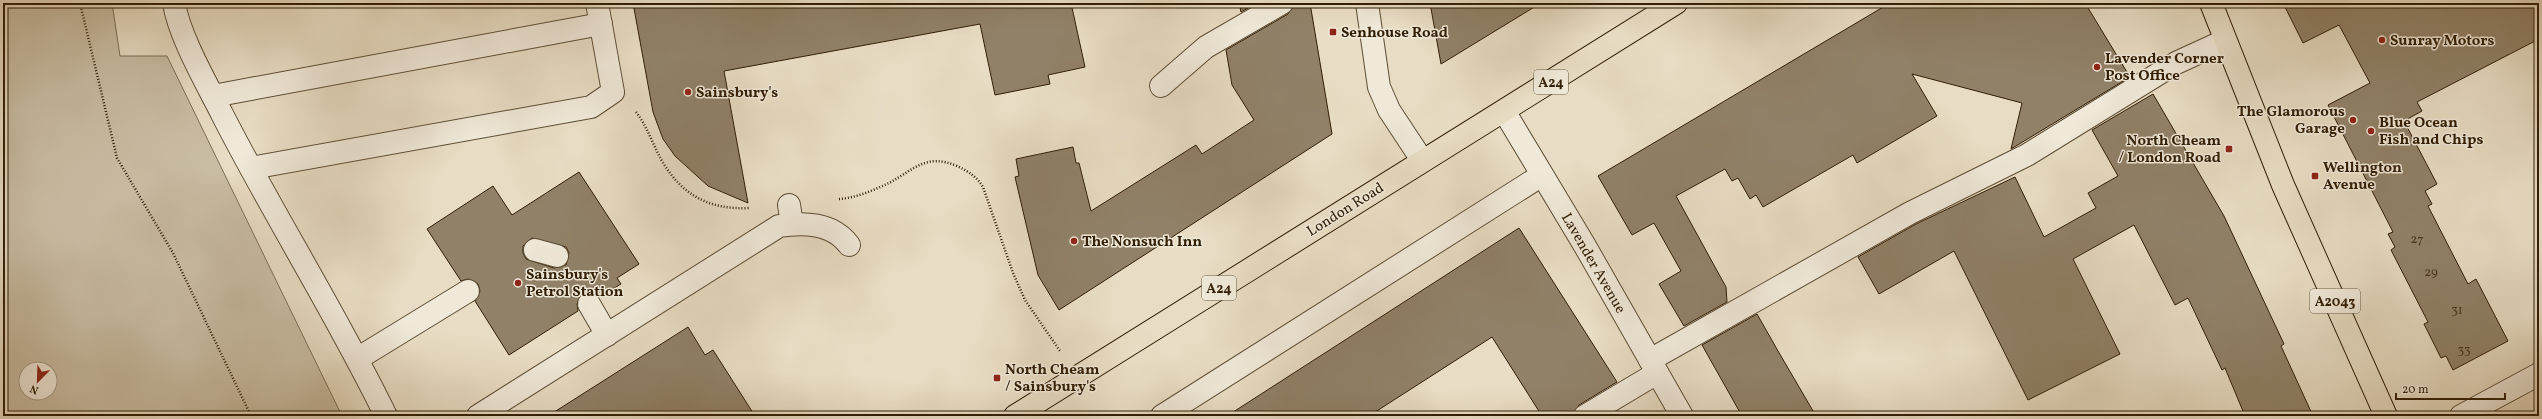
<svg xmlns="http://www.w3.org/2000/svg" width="2542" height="419" font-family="Vollkorn,serif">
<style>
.green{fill:#c9bda4;stroke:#7c6e54;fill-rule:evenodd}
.building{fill:#908168;stroke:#301e05;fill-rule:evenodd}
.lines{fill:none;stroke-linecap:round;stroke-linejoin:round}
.lane-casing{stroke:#5e4e35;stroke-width:24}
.street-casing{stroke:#5e4e35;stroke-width:24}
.primary-casing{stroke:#301e05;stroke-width:24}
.highway-casing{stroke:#301e05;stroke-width:24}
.path{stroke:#301e05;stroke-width:2.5;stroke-dasharray:1 2;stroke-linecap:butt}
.lane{stroke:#f0e9d9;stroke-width:22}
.street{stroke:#f0e9d9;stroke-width:22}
.primary{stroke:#e8ddc4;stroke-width:22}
.highway{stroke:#e8ddc4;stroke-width:22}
.poi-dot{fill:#8f2418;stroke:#f0e9d9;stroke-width:1.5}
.labels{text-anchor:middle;stroke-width:3;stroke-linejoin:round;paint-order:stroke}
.number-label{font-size:13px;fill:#48371e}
.shield{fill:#f0e9d9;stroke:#6a5b45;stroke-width:1}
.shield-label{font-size:14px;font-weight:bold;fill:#301e05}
.poi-label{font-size:15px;font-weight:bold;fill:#301e05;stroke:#f0e9d9;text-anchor:start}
.street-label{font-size:15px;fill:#301e05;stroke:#f0e9d9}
</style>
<rect width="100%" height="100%" fill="#e8ddc4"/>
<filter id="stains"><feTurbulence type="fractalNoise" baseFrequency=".005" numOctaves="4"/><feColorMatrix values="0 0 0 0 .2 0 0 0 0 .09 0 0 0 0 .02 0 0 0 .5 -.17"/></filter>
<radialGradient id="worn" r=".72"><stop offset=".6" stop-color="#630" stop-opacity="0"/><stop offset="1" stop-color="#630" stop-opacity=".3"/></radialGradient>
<path class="green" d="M3,3H112L120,56H167L342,416H3ZM26,369H50V393H26Z"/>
<g class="building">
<polygon points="633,3 1071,3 1085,67 1048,75 1050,84 995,95 980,24 724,71 748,203 708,186 675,156 663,139 653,112"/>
<polygon points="1239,3 1257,3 1241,12"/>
<polygon points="1294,3 1310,3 1332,134 1059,310 1038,275 1015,177 1019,176 1016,159 1073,147 1076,163 1079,163 1091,211 1196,145 1202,154 1254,120 1232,85 1226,50 1288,14"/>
<polygon points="1430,3 1541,3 1441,64"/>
<polygon points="1890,3 2085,3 2130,77 2011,149 2022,103 1912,74 1937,116 1857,163 1853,155 1763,207 1756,195 1750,199 1738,178 1732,181 1725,169 1676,196 1726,287 1727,302 1684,326 1659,284 1681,271 1654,223 1632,235 1598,176"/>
<polygon points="2283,3 2539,3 2539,39 2417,102 2422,111 2404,121 2437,184 2425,191 2432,204 2428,206 2468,284 2476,279 2508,341 2453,370 2446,356 2441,358 2424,324 2428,322 2391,250 2395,247 2388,234 2393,232 2328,105 2370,83 2339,25 2303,43"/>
<polygon points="2153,94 2224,216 2284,344 2281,346 2313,416 2245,416 2225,368 2222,370 2188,298 2175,305 2134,225 2073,259 2120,354 2028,400 1954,251 1879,294 1858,257 1916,224 2015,177 2044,237 2096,208 2088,193 2118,176 2092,130"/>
<path d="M579,172L639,264L617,278L621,284L599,297L589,292L582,293L577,304L578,311L509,355L475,301L480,291L478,284L468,279L461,281L427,229L493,186L512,215ZM532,238L566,247L569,253L566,265L554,268L526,259L523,253V246Z"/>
<polygon points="1519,228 1617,382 1579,405 1573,416 1542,416 1492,337 1369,416 1227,416"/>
<polygon points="1757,314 1778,351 1816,416 1742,416 1702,345"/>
<polygon points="688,327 705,355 713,350 755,416 548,416"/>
</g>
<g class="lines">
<g class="lane-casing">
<g id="lane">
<path d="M174,3C179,36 207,84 222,114C274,216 336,313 386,416"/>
<polyline points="1161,86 1206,47 1282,3"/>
<polyline points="213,96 601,24"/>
<polyline points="251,168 591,107 613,92 597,3"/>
<polyline points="789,205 792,224"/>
<polyline points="535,250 557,256"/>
<polyline points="589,304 607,335"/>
<polyline points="357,359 468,291"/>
<polyline points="1650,360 1910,213 2027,155 2176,63 2224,41"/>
<path d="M478,416L779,226C804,222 833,223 849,245"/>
<polyline points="1162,416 1542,175"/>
<polyline points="1585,416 1657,373"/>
</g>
</g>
<g class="street-casing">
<g id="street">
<polyline points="1367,3 1379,87 1389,110 1422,160"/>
<polyline points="1504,111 1585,246 1682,416"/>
<polyline points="2461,416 2539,374"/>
</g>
</g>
<g class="primary-casing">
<polyline id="primary" points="2211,3 2283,185 2386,416"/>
</g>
<g class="highway-casing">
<polyline id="highway" points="1015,416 1676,3"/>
</g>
<g class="path">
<polyline points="80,3 117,158 173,253 251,416"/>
<path d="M636,112C647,126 653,145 662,161C682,195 709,210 749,208"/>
<path d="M839,199C856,198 874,190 889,183C915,169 926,153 957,166C968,171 977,177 983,187L1013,273L1025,300L1060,351"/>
</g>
<use href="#lane" class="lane"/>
<use href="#street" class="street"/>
<use href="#primary" class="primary"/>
<use href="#highway" class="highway"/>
</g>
<g class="poi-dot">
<rect x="1329" y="28" width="8" height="8" rx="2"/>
<circle cx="2382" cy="40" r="4"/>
<circle cx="2097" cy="67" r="4"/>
<circle cx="688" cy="92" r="4"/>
<circle cx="2353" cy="120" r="4"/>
<circle cx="2371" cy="131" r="4"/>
<rect x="2225" y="145" width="8" height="8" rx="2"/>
<rect x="2311" y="172" width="8" height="8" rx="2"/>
<circle cx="1074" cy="241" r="4"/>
<circle cx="518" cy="283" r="4"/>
<rect x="993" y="374" width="8" height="8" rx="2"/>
</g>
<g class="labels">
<g class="number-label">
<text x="2417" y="243">27</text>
<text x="2431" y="276">29</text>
<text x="2457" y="314">31</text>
<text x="2464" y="354">33</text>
</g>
<g class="shield">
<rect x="1534" y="70" width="34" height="24" rx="3"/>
<rect x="1202" y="276" width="34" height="24" rx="3"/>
<rect x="2310" y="289" width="50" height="24" rx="3"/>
</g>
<g class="shield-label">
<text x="1551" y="87">A24</text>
<text x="1219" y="293">A24</text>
<text x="2335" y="306">A2043</text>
</g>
<g class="poi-label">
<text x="1341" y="37">Senhouse Road</text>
<text x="2390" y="45">Sunray Motors</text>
<text x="2105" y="63">Lavender Corner<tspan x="2105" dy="17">Post Office</tspan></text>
<text x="696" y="97">Sainsbury's</text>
<text x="2345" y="116" text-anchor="end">The Glamorous<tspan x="2345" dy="17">Garage</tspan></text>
<text x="2379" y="127">Blue Ocean<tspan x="2379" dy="17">Fish and Chips</tspan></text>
<text x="2221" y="145" text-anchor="end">North Cheam<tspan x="2221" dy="17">/ London Road</tspan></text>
<text x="2323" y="172">Wellington<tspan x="2323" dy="17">Avenue</tspan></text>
<text x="1082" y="246">The Nonsuch Inn</text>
<text x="526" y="279">Sainsbury's<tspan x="526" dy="17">Petrol Station</tspan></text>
<text x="1005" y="374">North Cheam<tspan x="1005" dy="17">/ Sainsbury's</tspan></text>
</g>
<g class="street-label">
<text transform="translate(1345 209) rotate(-32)" y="5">London Road</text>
<text transform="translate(1594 263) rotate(60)" y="5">Lavender Avenue</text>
</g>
</g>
<rect width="2542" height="419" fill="none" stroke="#e8ddc4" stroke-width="16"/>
<rect x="4" y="4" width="2534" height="411" fill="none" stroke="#301e05" stroke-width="2"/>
<rect x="8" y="8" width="2526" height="403" fill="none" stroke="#301e05"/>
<g transform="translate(38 381) rotate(203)"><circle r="19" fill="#f0e9d9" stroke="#a39884"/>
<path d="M0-3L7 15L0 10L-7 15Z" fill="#8f2418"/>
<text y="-6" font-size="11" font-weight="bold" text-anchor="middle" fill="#301e05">N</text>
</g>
<path d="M2396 393v6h109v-6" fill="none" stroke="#301e05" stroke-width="2"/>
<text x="2402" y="393" font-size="12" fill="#301e05" stroke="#f0e9d9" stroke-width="3" paint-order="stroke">20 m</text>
<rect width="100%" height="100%" filter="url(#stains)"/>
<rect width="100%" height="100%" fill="url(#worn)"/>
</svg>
